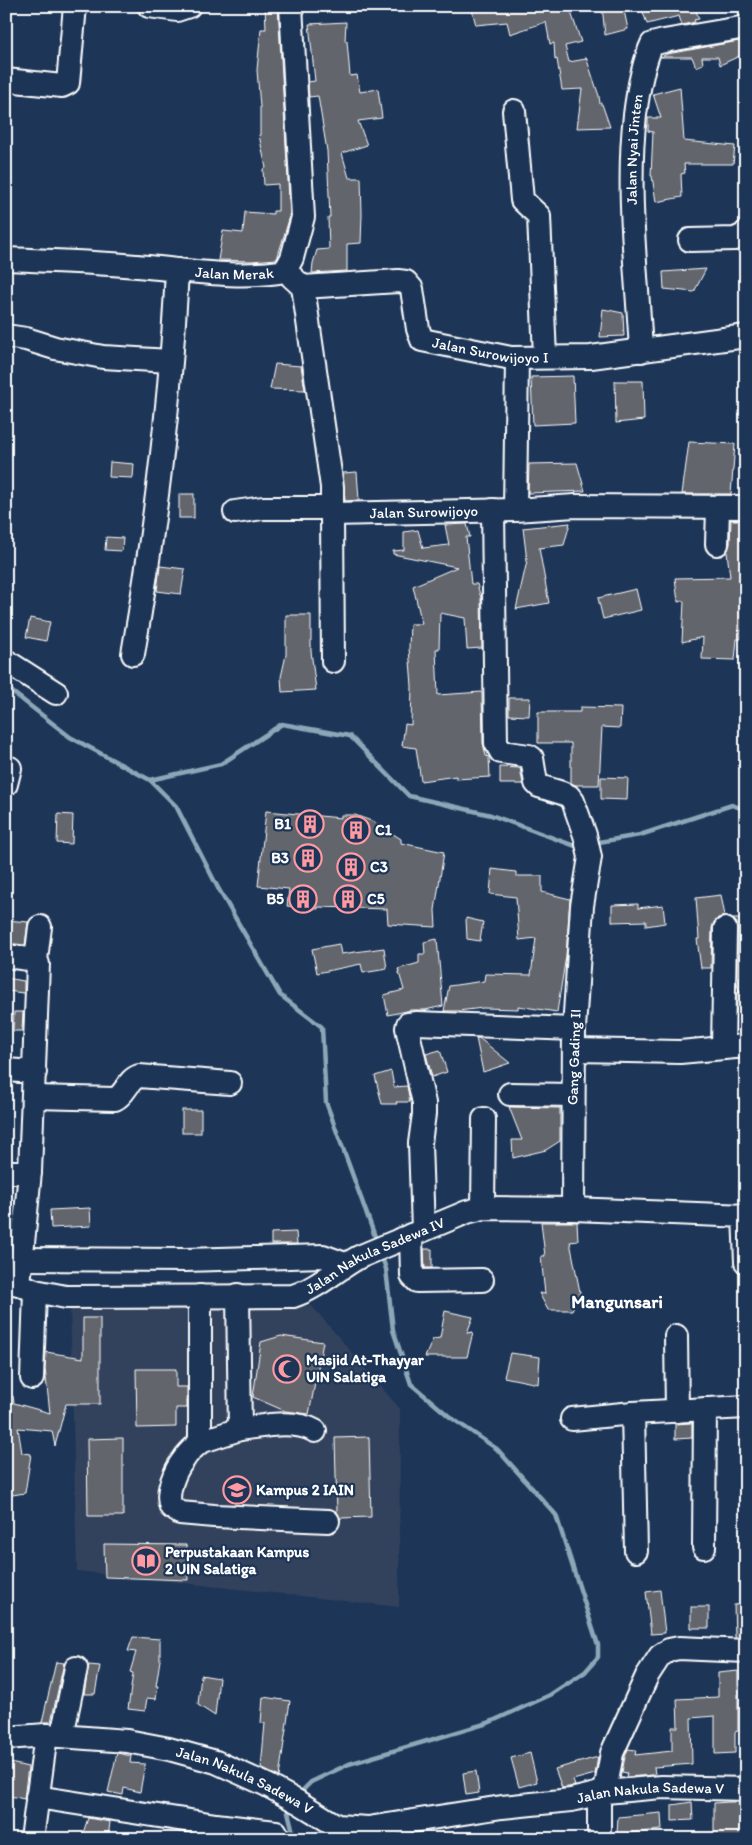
<svg xmlns="http://www.w3.org/2000/svg" width="752" height="1845" font-family="Itim,sans-serif">
<style>
.built{fill:#32435d}
.lines{fill:none;stroke-linecap:round;stroke-linejoin:round}
.stream{stroke:#8da7b8;stroke-width:4.5}
.building{fill:#62656c;stroke:#fff}
.minor-casing{stroke:#fff;stroke-width:26}
.minor{stroke:#1d3557;stroke-width:22}
.labels{text-anchor:middle;stroke-width:4.5;stroke-linejoin:round;paint-order:stroke}
.street-label{font-size:15px;fill:#fff;stroke:#1d3557}
.poi-label{font-size:15px;font-weight:bold;fill:#fff;stroke:#1d3557;text-anchor:start}
.quarter-label{font-size:18px;font-weight:bold;fill:#fff;stroke:#1d3557}
</style>
<rect width="100%" height="100%" fill="#1d3557"/>
<filter id="ink" filterUnits="userSpaceOnUse"><feTurbulence type="fractalNoise" baseFrequency=".02" numOctaves="2"/><feDisplacementMap in="SourceGraphic" scale="10" xChannelSelector="R" yChannelSelector="G"/><feConvolveMatrix kernelMatrix="1 2 1 2 8 2 1 2 1" color-interpolation-filters="sRGB"/></filter>
<g filter="url(#ink)">
<polygon class="built" points="70,1303 312,1306 400,1409 399,1607 77,1571"/>
<g class="lines">
<g class="stream">
<polyline points="6,687 70,737 150,780 221,764 282,724 350,736 409,796 491,815 575,846 581,845"/>
<polyline points="150,780 176,806 218,888 280,995 322,1027 326,1102 377,1242"/>
<polyline points="593,843 640,835 732,805 746,810"/>
<polyline points="298,1795 311,1782 349,1764 488,1723 550,1695 585,1672 598,1657 598,1645 556,1515 497,1449 450,1417 411,1384 393,1330 386,1269 381,1254"/>
<polyline points="290,1805 287,1808 292,1828 291,1839"/>
</g>
</g>
<g class="building">
<polygon points="265,6 278,6 290,216 277,259 251,261 218,260 223,231 243,233 245,212 273,214 273,211 278,211 278,184 264,185 263,169 266,168 259,135 260,135 260,107 257,70 261,29 266,29"/>
<polygon points="471,6 569,6 581,42 565,46 569,62 586,59 586,57 599,96 600,104 602,104 610,127 577,128 582,89 562,90 557,59 555,60 554,43 550,44 546,22 510,34 507,22 476,25"/>
<polygon points="602,6 623,6 628,29 605,35"/>
<polygon points="641,6 699,6 700,10 696,11 699,19 694,20 695,22 682,25 679,16 647,24"/>
<polygon points="346,22 345,41 347,41 350,76 357,75 360,92 378,89 382,118 358,121 367,145 342,153 349,178 361,178 362,214 361,243 347,244 347,271 312,273 313,263 317,250 329,249 328,217 330,217 327,151 318,96 309,97 308,82 315,81 309,24"/>
<polygon points="745,40 746,53 720,65 718,57 702,57 703,64 696,67 692,57 661,57 667,54"/>
<polygon points="680,87 684,141 735,146 733,164 684,164 685,173 681,174 682,197 656,202 652,176 651,176 653,132 648,131 648,118 661,118 653,94"/>
<polygon points="706,269 694,292 664,289 663,272"/>
<polygon points="603,309 623,313 624,336 600,337"/>
<polygon points="275,364 301,366 305,390 270,389"/>
<polygon points="573,376 575,423 533,425 531,377"/>
<polygon points="615,381 643,381 644,420 616,423"/>
<polygon points="689,442 735,444 731,494 682,494"/>
<polygon points="110,462 134,464 133,478 109,477"/>
<polygon points="577,463 585,491 528,493 529,464"/>
<polygon points="357,472 359,500 345,501 343,473"/>
<rect x="179" y="494" width="15" height="24"/>
<polygon points="731,520 744,520 746,538 746,631 741,630 741,639 737,639 735,660 702,659 703,637 682,642 684,601 678,602 675,578 730,577 727,552 730,544"/>
<polygon points="570,523 564,545 539,548 549,603 516,609 527,561 523,528"/>
<polygon points="467,524 470,537 466,537 471,584 477,584 481,598 482,648 467,649 465,618 440,613 439,649 436,649 438,695 482,692 483,743 486,756 489,757 490,777 456,779 456,776 421,781 416,748 402,746 405,724 411,725 412,686 409,648 410,624 422,624 413,586 457,567 393,554 393,551 404,550 404,532 418,530 423,548 449,545 445,525"/>
<polygon points="106,537 123,538 122,551 105,550"/>
<polygon points="160,566 185,569 181,594 157,591"/>
<polygon points="636,589 641,610 603,619 598,598"/>
<polygon points="286,615 311,615 311,651 316,690 282,692 281,677 286,655"/>
<polygon points="30,618 50,622 46,641 26,637"/>
<polygon points="509,698 530,698 529,716 509,715"/>
<polygon points="580,707 621,708 620,728 602,727 599,785 575,785 571,783 571,743 538,743 538,712 580,712"/>
<polygon points="500,767 520,768 523,784 500,784"/>
<polygon points="601,777 628,778 627,800 601,799"/>
<polygon points="266,811 341,818 341,815 355,815 374,822 401,839 401,843 444,852 435,910 436,927 388,924 387,909 318,907 318,909 287,906 289,889 258,886"/>
<polygon points="58,814 73,815 72,844 57,843"/>
<polygon points="492,869 516,872 516,876 542,876 542,892 570,899 566,956 557,1012 518,1006 518,1009 483,1008 458,1011 444,1011 449,986 484,981 485,974 531,975 536,938 519,940 516,897 490,894"/>
<polygon points="721,895 725,916 718,918 714,922 712,928 711,968 701,968 697,939 699,939 696,898"/>
<polygon points="638,904 638,908 663,905 665,923 646,926 646,921 612,922 612,905"/>
<polygon points="466,918 483,922 480,941 467,939"/>
<polygon points="733,919 746,919 746,1029 736,1031 737,993 741,992 739,992 737,982 738,929 737,923"/>
<polygon points="6,920 28,922 25,945 6,943"/>
<polygon points="437,939 443,1006 425,1010 411,1010 388,1015 384,995 404,990 398,969 419,963 419,954 425,954 424,942"/>
<polygon points="339,944 341,954 384,948 387,969 363,973 361,964 317,973 312,949"/>
<polygon points="6,978 24,981 24,993 6,991"/>
<polygon points="14,1012 23,1012 22,1031 13,1031"/>
<polygon points="476,1038 479,1038 510,1063 483,1072"/>
<polygon points="440,1050 447,1072 432,1077 426,1054"/>
<polygon points="391,1071 394,1087 407,1086 410,1102 396,1102 397,1104 382,1104 375,1076"/>
<polygon points="509,1107 560,1108 560,1141 546,1150 513,1158 512,1140 522,1140"/>
<rect x="182" y="1110" width="19" height="23"/>
<polygon points="90,1208 91,1226 51,1228 50,1210"/>
<polygon points="541,1222 577,1222 578,1241 570,1242 580,1292 572,1310 548,1310 539,1293 545,1294 541,1256 545,1256"/>
<polygon points="296,1232 297,1244 271,1244 271,1233"/>
<polygon points="424,1249 432,1249 432,1268 425,1268"/>
<polygon points="445,1311 473,1317 467,1333 473,1332 467,1357 425,1357 433,1339 440,1338"/>
<polygon points="83,1318 100,1318 100,1404 66,1404 55,1446 52,1431 18,1428 22,1453 31,1454 25,1493 6,1496 6,1397 13,1396 14,1403 50,1413 45,1369 46,1352 83,1358"/>
<polygon points="281,1336 323,1342 309,1414 285,1411 253,1397 261,1342"/>
<polygon points="510,1353 540,1357 538,1384 504,1377"/>
<polygon points="136,1369 176,1369 176,1387 187,1387 187,1408 176,1408 176,1427 137,1428"/>
<polygon points="692,1423 692,1438 675,1439 675,1424"/>
<polygon points="369,1437 371,1517 340,1518 337,1512 335,1438"/>
<polygon points="123,1438 123,1516 88,1516 87,1439"/>
<polygon points="104,1544 186,1545 188,1580 105,1577"/>
<polygon points="660,1590 665,1633 651,1634 646,1592"/>
<polygon points="746,1604 746,1638 735,1637 734,1605"/>
<rect x="691" y="1607" width="18" height="21"/>
<polygon points="133,1637 160,1639 160,1660 156,1686 158,1686 156,1699 147,1698 145,1711 128,1709 133,1673 130,1672 136,1652 128,1651"/>
<polygon points="56,1662 64,1663 51,1722 42,1722"/>
<polygon points="89,1665 100,1666 95,1694 84,1694"/>
<polygon points="738,1671 738,1731 735,1732 735,1753 715,1754 715,1716 691,1718 692,1764 654,1767 655,1774 654,1775 626,1777 627,1773 622,1772 625,1757 628,1749 636,1750 635,1755 672,1751 672,1727 678,1727 677,1699 718,1697 718,1673"/>
<polygon points="201,1675 219,1678 215,1716 198,1705"/>
<polygon points="263,1697 290,1701 279,1777 261,1768 265,1723 261,1723"/>
<polygon points="117,1753 131,1756 130,1763 145,1764 140,1792 124,1788 123,1795 108,1792"/>
<polygon points="530,1753 537,1782 519,1787 511,1758"/>
<polygon points="598,1757 595,1774 573,1780 575,1786 562,1788 555,1769"/>
<polygon points="6,1762 28,1767 24,1799 6,1795"/>
<polygon points="476,1771 479,1793 466,1795 463,1773"/>
<polygon points="692,1802 693,1820 672,1821 672,1805"/>
<polygon points="729,1802 746,1802 746,1838 714,1839 714,1803"/>
<polygon points="661,1813 662,1830 617,1834 618,1817"/>
<polygon points="88,1818 110,1822 108,1839 81,1839"/>
</g>
<g class="lines">
<g class="minor-casing">
<g id="minor">
<polyline points="149,6 177,10 189,6"/>
<polyline points="6,80 62,86 68,83 75,6"/>
<polyline points="514,111 522,200 539,216 545,357"/>
<polyline points="690,240 735,239 744,235 746,232"/>
<path id="s1" d="M6,259C53,261 101,262 148,267C193,271 240,279 285,271L292,258L303,217L291,6"/>
<path id="s2" d="M292,277L303,287L398,281L406,282L412,289L418,329L422,340L511,358L591,357L746,336"/>
<path id="s3" d="M303,287L332,487V514L515,510L575,506L746,507"/>
<polyline points="6,336 26,339 55,348 103,357 170,361"/>
<path id="s4" d="M641,351C637,272 626,193 635,115C638,91 642,66 652,44L664,41L746,27"/>
<polyline points="493,510 496,743 501,752 529,756 532,758 536,783 539,786 562,793 569,796 573,801 585,835 590,857 582,906 574,1029 573,1209"/>
<polyline points="515,510 517,358"/>
<polyline points="235,512 263,508 333,508"/>
<polyline points="332,514 333,661"/>
<polyline points="717,544 718,507"/>
<path d="M133,654C155,527 171,399 177,270"/>
<polyline points="6,661 56,693"/>
<polyline points="6,784 10,768"/>
<polyline points="6,956 36,960 38,964 30,1172 19,1284"/>
<polyline points="36,960 40,927"/>
<polyline points="723,1048 725,929"/>
<polyline points="575,1050 680,1052 746,1046"/>
<polyline points="6,1070 35,1072"/>
<polyline points="510,1094 573,1095"/>
<path d="M34,1097L115,1099C126,1094 127,1080 139,1076L230,1083"/>
<polyline points="6,1172 30,1172"/>
<polyline points="483,1208 484,1119"/>
<polyline points="744,1216 746,1262"/>
<polyline points="423,1230 420,1143 424,1114 424,1103 407,1028 408,1024 417,1023 574,1029"/>
<polyline points="411,1235 412,1276 417,1281 482,1280"/>
<polyline points="22,1259 185,1260 323,1256 345,1264"/>
<path id="s5" d="M6,1282L19,1284L35,1291L66,1297L293,1296C318,1288 337,1269 359,1257L467,1212L483,1208L573,1209L746,1216"/>
<path d="M238,1295L240,1429C264,1426 294,1419 315,1431"/>
<path d="M200,1296V1442C195,1447 188,1452 184,1459C175,1470 165,1493 171,1507L180,1513L214,1516L328,1521"/>
<polyline points="676,1336 677,1411"/>
<polyline points="32,1378 35,1291"/>
<polyline points="572,1419 633,1413"/>
<polyline points="200,1442 240,1429"/>
<polyline points="704,1547 705,1409"/>
<polyline points="636,1551 633,1413 746,1407"/>
<polyline points="62,1736 76,1668"/>
<path id="s6" d="M6,1738L46,1735L127,1741L169,1749L216,1762L267,1785L298,1802L337,1826L368,1828L502,1807L571,1800L605,1792L662,1787L746,1789"/>
<polyline points="605,1792 612,1753 647,1676 660,1656 669,1650 679,1648 746,1651"/>
<polyline points="599,1793 599,1829"/>
<polyline points="37,1797 216,1825 276,1832"/>
<polyline points="32,1839 46,1735"/>
</g>
</g>
<use href="#minor" class="minor"/>
</g>
</g>
<defs>
<g id="building-ring" transform="scale(1.4375)"><circle r="9.5" fill="#1d3557" stroke="#ff9aa2" stroke-width="1.5"/><path d="M-4-6H4V6H1V3H-1V6H-4ZM-2.5-4.3h1.7v1.8h-1.7ZM.8-4.3h1.7v1.8H.8ZM-2.5-1h1.7V.8h-1.7ZM.8-1h1.7V.8H.8Z" fill="#ff9aa2"/></g>
<g id="mosque-ring" transform="scale(1.4375)"><circle r="9.5" fill="#1d3557" stroke="#ff9aa2" stroke-width="1.5"/><path d="M3.5-4.9A6 6 0 1 0 3.5 4.9A5 5 0 1 1 3.5-4.9Z" fill="#ff9aa2"/></g>
<g id="university-ring" transform="scale(1.4375)"><circle r="9.5" fill="#1d3557" stroke="#ff9aa2" stroke-width="1.5"/><path d="M0-5L7-2L0 1L-7-2ZM-4 1L0 2.5L4 1V4Q0 6-4 4Z" fill="#ff9aa2"/></g>
<g id="library-ring" transform="scale(1.4375)"><circle r="9.5" fill="#1d3557" stroke="#ff9aa2" stroke-width="1.5"/><path d="M-6-4Q-3-5.5-.7-3.5V5Q-3 3-6 4ZM6-4Q3-5.5 .7-3.5V5Q3 3 6 4Z" fill="#ff9aa2"/></g>
</defs>
<g fill-rule="evenodd">
<use href="#building-ring" x="310" y="824"/>
<use href="#building-ring" x="356" y="830"/>
<use href="#building-ring" x="308" y="858"/>
<use href="#building-ring" x="351" y="867"/>
<use href="#building-ring" x="303" y="899"/>
<use href="#building-ring" x="348" y="899"/>
<use href="#mosque-ring" x="287" y="1369"/>
<use href="#university-ring" x="237" y="1490"/>
<use href="#library-ring" x="146" y="1561"/>
</g>
<g class="labels">
<g class="street-label">
<text dy="5" stroke="none"><textPath href="#s4" startOffset="202">Jalan Nyai Jinten</textPath></text>
<text dy="5" stroke="none"><textPath href="#s1" startOffset="229">Jalan Merak</textPath></text>
<text dy="5" stroke="none"><textPath href="#s2" startOffset="249">Jalan Surowijoyo I</textPath></text>
<text dy="5" stroke="none"><textPath href="#s3" startOffset="321">Jalan Surowijoyo</textPath></text>
<text transform="translate(574 1057) rotate(-88)" y="5">Gang Gading II</text>
<text dy="5" stroke="none"><textPath href="#s5" startOffset="381">Jalan Nakula Sadewa IV</textPath></text>
<text dy="5" stroke="none"><textPath href="#s6" startOffset="246">Jalan Nakula Sadewa V</textPath></text>
<text dy="5" stroke="none"><textPath href="#s6" startOffset="666">Jalan Nakula Sadewa V</textPath></text>
</g>
<g class="poi-label">
<text x="291" y="829" text-anchor="end">B1</text>
<text x="375" y="835">C1</text>
<text x="289" y="863" text-anchor="end">B3</text>
<text x="370" y="872">C3</text>
<text x="284" y="904" text-anchor="end">B5</text>
<text x="367" y="904">C5</text>
<text x="306" y="1365">Masjid At-Thayyar<tspan x="306" dy="17">UIN Salatiga</tspan></text>
<text x="256" y="1495">Kampus 2 IAIN</text>
<text x="165" y="1557">Perpustakaan Kampus<tspan x="165" dy="17">2 UIN Salatiga</tspan></text>
</g>
<g class="quarter-label">
<text x="617" y="1308">Mangunsari</text>
</g>
</g>
<rect width="752" height="1845" fill="none" stroke="#1d3557" stroke-width="25"/>
<rect x="12" y="12" width="727" height="1820" fill="none" stroke="#fff" stroke-width="2" filter="url(#ink)"/>
</svg>
